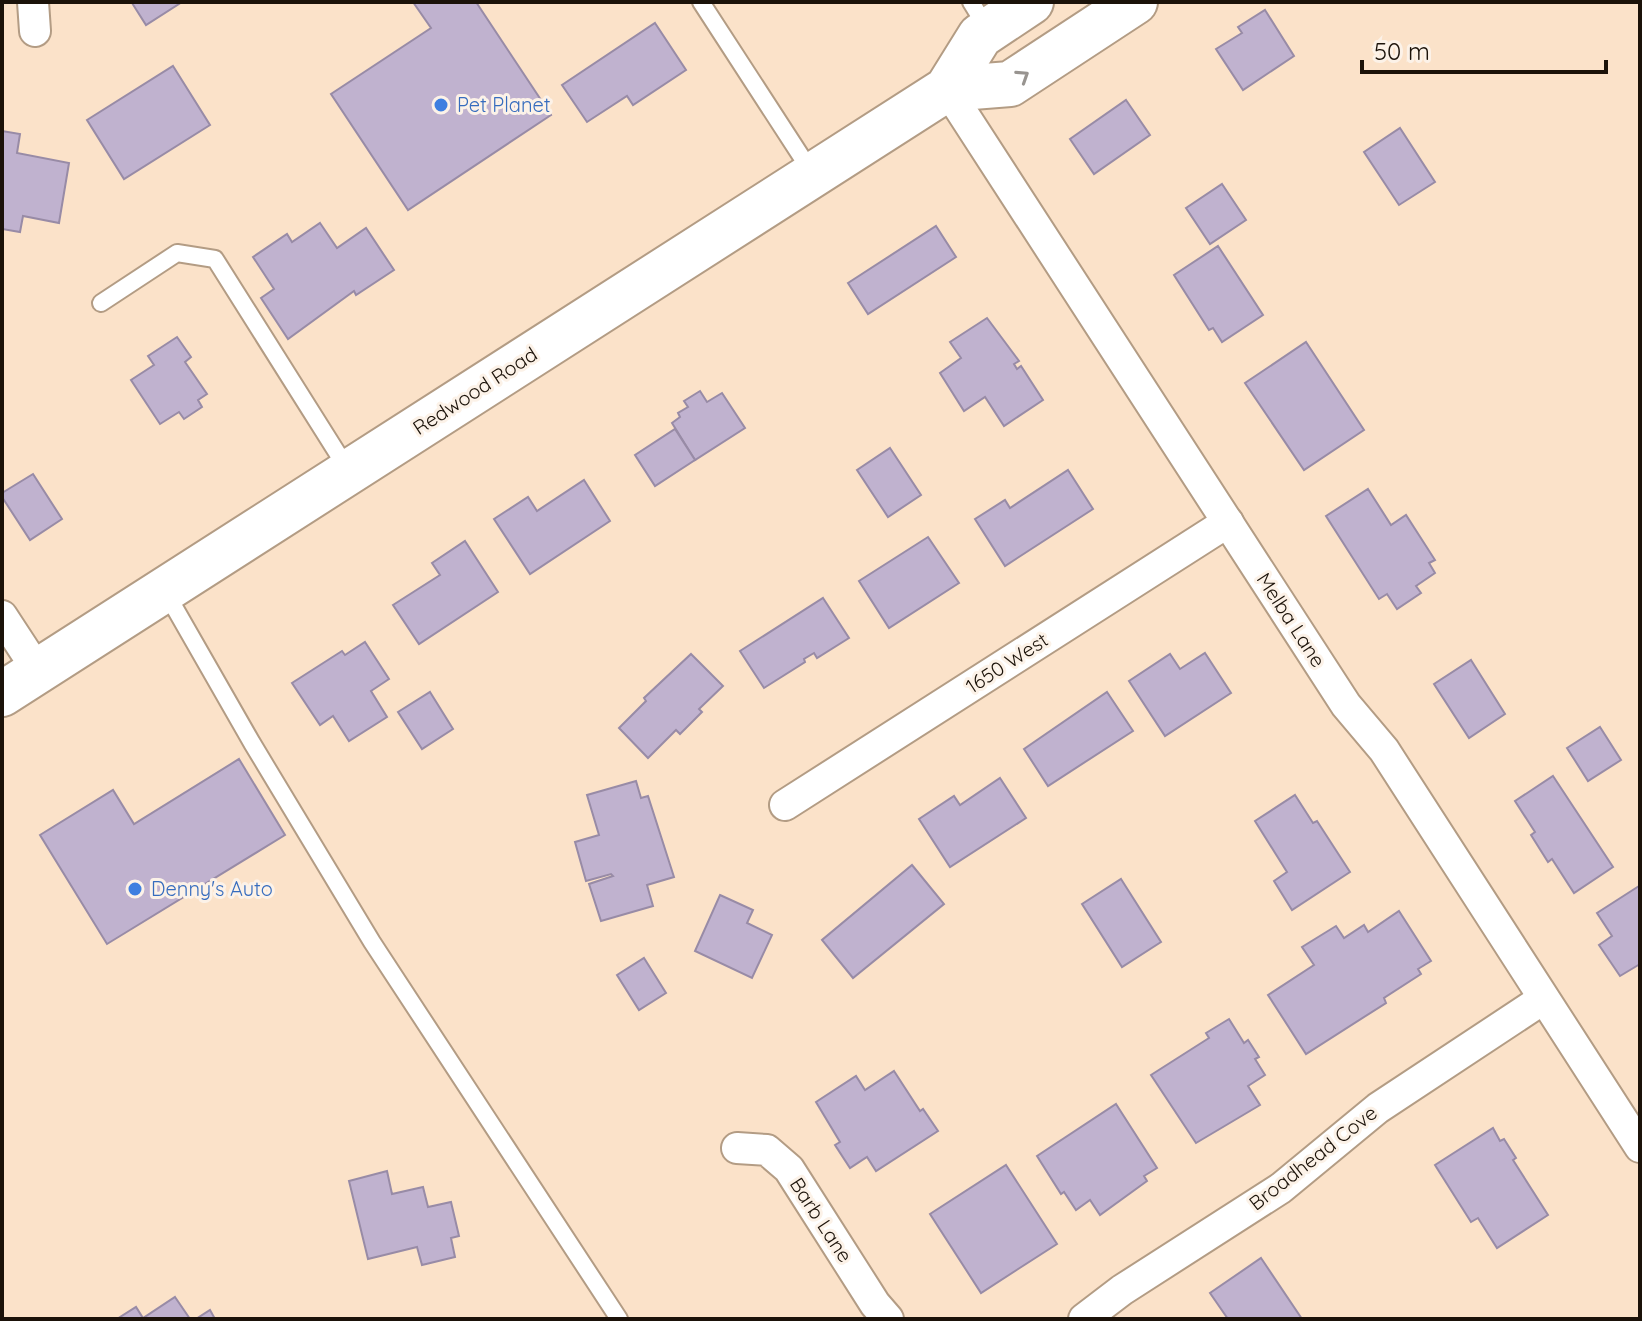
<svg xmlns="http://www.w3.org/2000/svg" width="1642" height="1321" font-family="Quicksand,sans-serif">
<style>
.building{fill:#c0b2cf;stroke:#988ba6;stroke-width:2}
.lines{fill:none;stroke-linecap:round;stroke-linejoin:round}
.lane-casing{stroke:#b39c84;stroke-width:20}
.street-casing{stroke:#b39c84;stroke-width:34}
.primary-casing{stroke:#b39c84;stroke-width:48}
.lane{stroke:#fff;stroke-width:16}
.street{stroke:#fff;stroke-width:30}
.primary{stroke:#fff;stroke-width:44}
.oneway{stroke:#989490}
.shop-dot{fill:#3f7fe0;stroke:#fcf2e8;stroke-width:3}
.labels{text-anchor:middle;stroke-width:6;stroke-linejoin:round;paint-order:stroke}
.shop-label{font-size:20px;fill:#366cbe;stroke:#fcf2e8;text-anchor:start}
.street-label{font-size:20px;fill:#1b1209;stroke:#fcf2e8}
</style>
<rect width="100%" height="100%" fill="#fbe2c9"/>
<g class="building">
<polygon points="134,2 182,2 146,25 132,3"/>
<polygon points="413,2 476,2 551,115 408,210 331,94 431,28"/>
<polygon points="1265,10 1294,56 1243,90 1216,49 1242,33 1238,27"/>
<polygon points="655,23 686,70 633,105 627,96 587,122 562,85"/>
<polygon points="173,66 210,125 124,179 87,120"/>
<polygon points="1126,100 1150,135 1094,174 1070,139"/>
<polygon points="1400,128 1435,182 1399,205 1364,152"/>
<polygon points="2,131 20,134 17,153 69,163 59,223 23,216 20,232 2,229"/>
<polygon points="1222,184 1246,220 1210,244 1186,208"/>
<polygon points="320,223 337,248 366,228 394,270 356,295 354,291 288,339 261,298 274,289 253,257 287,234 292,242"/>
<polygon points="936,226 956,257 868,314 848,283"/>
<polygon points="1218,246 1263,315 1222,342 1213,328 1209,330 1174,275"/>
<polygon points="987,318 1019,361 1014,364 1017,369 1021,366 1043,400 1004,426 985,397 964,411 940,373 961,358 950,342"/>
<polygon points="177,337 191,357 185,362 207,394 198,400 202,407 184,419 179,412 160,424 131,380 154,365 148,356"/>
<polygon points="1306,342 1364,430 1304,470 1245,383"/>
<polygon points="700,391 707,402 722,393 745,428 695,460 672,423 680,417 678,413 688,407 684,401"/>
<polygon points="675,429 695,460 655,486 635,455"/>
<polygon points="890,448 921,495 888,517 857,470"/>
<polygon points="1068,470 1093,509 1005,566 975,519 1005,500 1010,508"/>
<polygon points="33,474 62,519 30,540 2,497 2,493"/>
<polygon points="584,480 610,521 530,574 494,519 528,497 537,511"/>
<polygon points="1368,489 1391,525 1406,515 1435,560 1429,563 1435,573 1416,586 1421,593 1397,609 1387,594 1379,599 1326,516"/>
<polygon points="928,537 959,583 889,628 859,581"/>
<polygon points="465,541 498,592 419,644 393,605 440,575 432,563"/>
<polygon points="823,598 849,638 817,658 814,653 804,659 805,662 764,688 740,651"/>
<polygon points="365,642 389,679 371,691 387,717 349,741 333,716 320,725 292,683 342,651 345,655"/>
<polygon points="1205,653 1231,693 1165,736 1129,681 1170,654 1180,669"/>
<polygon points="691,654 723,686 699,709 702,712 680,734 676,730 648,758 619,728 646,701 644,698"/>
<polygon points="1471,660 1505,714 1469,738 1434,684"/>
<polygon points="430,692 453,729 422,749 398,712"/>
<polygon points="1107,692 1133,731 1048,786 1024,749"/>
<polygon points="1600,727 1621,760 1588,781 1567,748"/>
<polygon points="239,759 285,835 107,944 40,835 113,790 134,824"/>
<polygon points="1553,776 1613,867 1574,893 1552,859 1548,862 1531,835 1535,832 1515,801"/>
<polygon points="1000,778 1026,818 950,867 919,819 954,796 960,805"/>
<polygon points="636,781 641,798 648,796 674,877 647,885 653,906 601,921 589,884 613,876 611,874 586,881 575,842 599,835 587,795"/>
<polygon points="1295,795 1313,823 1317,821 1350,872 1292,910 1274,881 1287,872 1255,821"/>
<polygon points="912,865 944,904 853,978 822,940"/>
<polygon points="1121,879 1161,942 1122,967 1082,904"/>
<polygon points="1639,886 1640,964 1620,976 1599,945 1612,936 1597,913"/>
<polygon points="720,895 753,910 747,923 772,935 752,978 695,951"/>
<polygon points="1399,911 1431,961 1418,969 1421,974 1384,998 1386,1003 1306,1054 1268,995 1314,965 1302,947 1336,926 1344,938 1364,925 1368,932"/>
<polygon points="644,958 666,993 639,1010 617,975"/>
<polygon points="1229,1019 1244,1043 1248,1040 1259,1057 1255,1059 1265,1075 1248,1086 1260,1105 1196,1143 1151,1075 1209,1038 1206,1033"/>
<polygon points="894,1071 920,1111 923,1109 938,1131 876,1171 867,1157 850,1168 835,1145 840,1142 816,1102 856,1076 865,1090"/>
<polygon points="1116,1104 1157,1168 1144,1176 1147,1181 1100,1215 1090,1200 1076,1210 1064,1192 1061,1194 1037,1156"/>
<polygon points="1493,1128 1500,1141 1504,1139 1516,1158 1513,1160 1548,1215 1497,1248 1478,1218 1471,1222 1435,1165"/>
<polygon points="1006,1165 1057,1244 981,1293 930,1214"/>
<polygon points="387,1171 392,1194 423,1187 428,1207 451,1202 459,1236 451,1238 455,1257 422,1265 417,1247 368,1259 349,1181"/>
<polygon points="1261,1258 1302,1319 1228,1319 1210,1293"/>
<polygon points="175,1297 190,1319 117,1319 136,1307 143,1318"/>
<polygon points="210,1310 215,1319 196,1319"/>
</g>
<g class="lines">
<g class="lane-casing">
<g id="lane">
<polyline points="701,2 812,173"/>
<polyline points="971,2 987,28"/>
<polyline points="101,303 177,253 215,259 348,470"/>
<polyline points="165,591 252,743 372,942 619,1319"/>
</g>
</g>
<g class="street-casing">
<g id="street">
<polyline points="33,2 35,31"/>
<polyline points="947,89 1346,705 1384,750 1640,1147"/>
<polyline points="2,616 38,671"/>
<polyline points="785,805 1228,522"/>
<polyline points="737,1148 767,1150 789,1169 875,1304 888,1319"/>
<polyline points="1084,1319 1122,1290 1281,1188 1378,1108 1543,999"/>
</g>
</g>
<g class="primary-casing">
<g id="primary">
<polyline points="947,89 1010,84 1135,2"/>
<polyline points="2,694 947,89 980,36 1031,2"/>
</g>
</g>
<use href="#lane" class="lane"/>
<use href="#street" class="street"/>
<use href="#primary" class="primary"/>
</g>
<defs><path id="oneway-chevron" d="M-2-3.5L2.5 0L-2 3.5" fill="none" stroke-width="1.6" stroke-linecap="round" stroke-linejoin="round" transform="scale(2)"/></defs>
<use class="oneway" href="#oneway-chevron" transform="translate(1023 76) rotate(-33)"/>
<g class="shop-dot">
<circle cx="441" cy="105" r="8"/>
<circle cx="135" cy="889" r="8"/>
</g>
<g class="labels">
<g class="shop-label">
<text x="457" y="112">Pet Planet</text>
<text x="151" y="896">Denny's Auto</text>
</g>
<g class="street-label">
<text transform="translate(475 391) rotate(-33)" y="7">Redwood Road</text>
<text transform="translate(1291 620) rotate(57)" y="7">Melba Lane</text>
<text transform="translate(1007 663) rotate(-33)" y="7">1650 West</text>
<text transform="translate(1313 1158) rotate(-38)" y="7">Broadhead Cove</text>
<text transform="translate(821 1220) rotate(57)" y="7">Barb Lane</text>
</g>
</g>
<rect width="1642" height="1321" fill="none" stroke="#1b1209" stroke-width="8"/>
<path d="M1362 60v12h244v-12" fill="none" stroke="#1b1209" stroke-width="4"/>
<text x="1374" y="60" font-size="24" fill="#1b1209" stroke="#fcf2e8" stroke-width="6" paint-order="stroke">50 m</text>
</svg>
